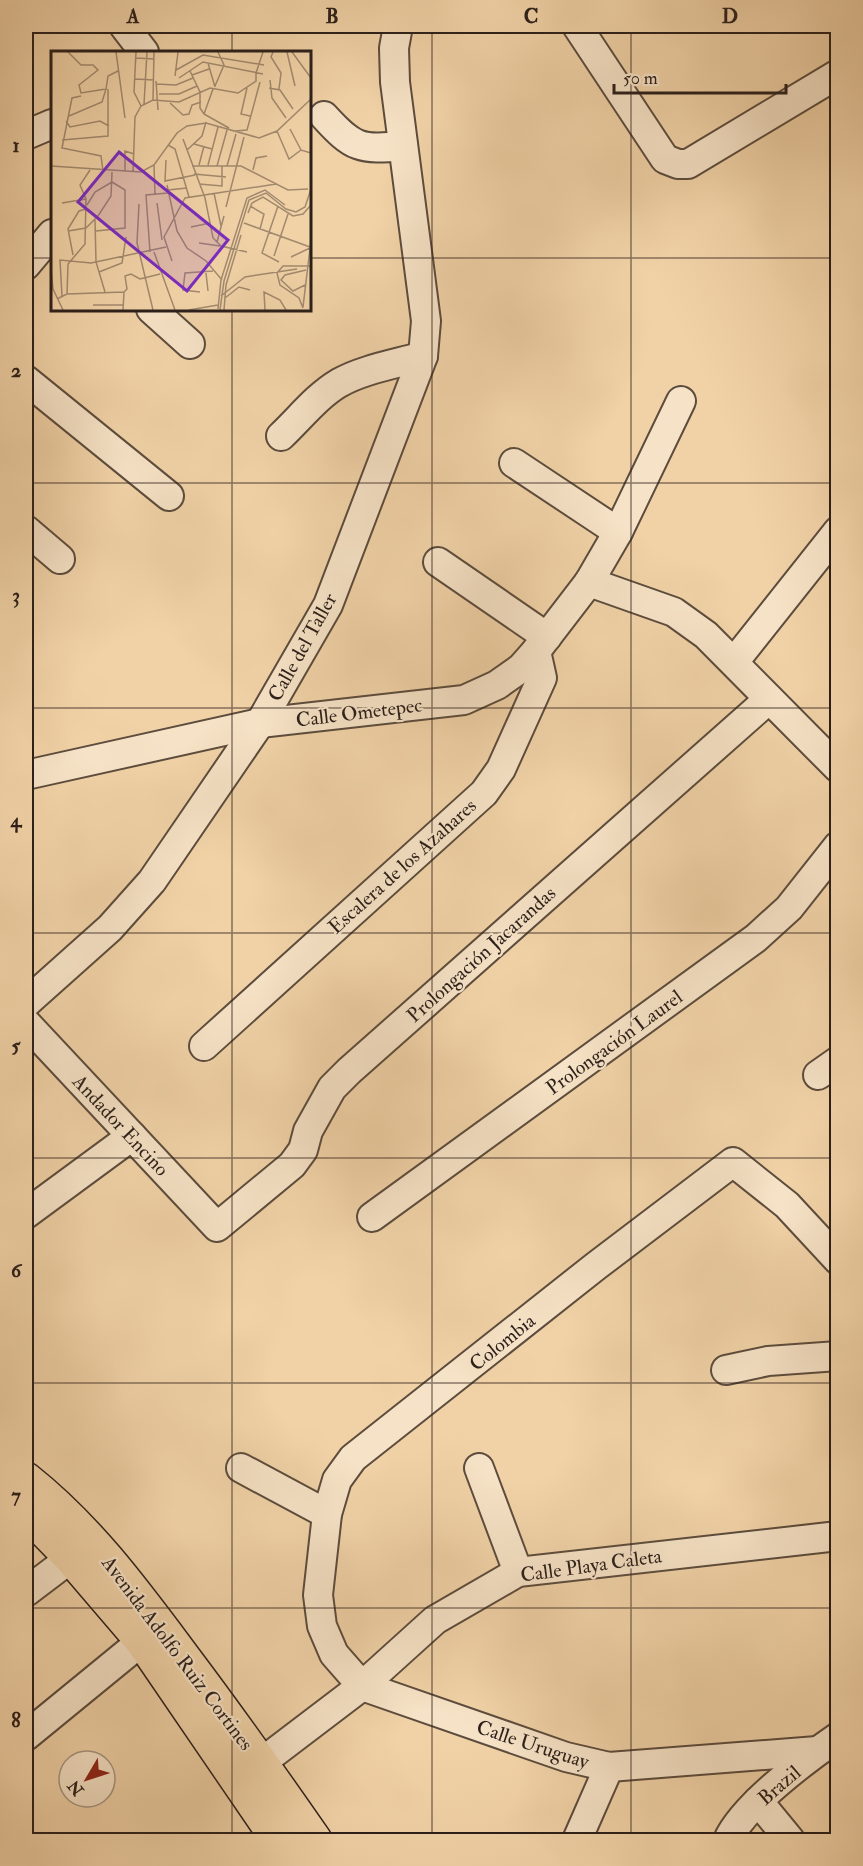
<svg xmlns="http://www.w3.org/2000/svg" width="863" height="1866" font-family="'IM FELL Double Pica',serif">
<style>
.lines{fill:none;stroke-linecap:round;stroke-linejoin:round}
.minor-casing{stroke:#5c4c3d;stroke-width:32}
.major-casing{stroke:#2b1f1a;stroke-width:36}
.minor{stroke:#f6e2c6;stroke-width:28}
.major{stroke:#f1d2a7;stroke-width:33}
.grid{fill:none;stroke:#2b1f1a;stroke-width:1.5;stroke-opacity:0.55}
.labels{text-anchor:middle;stroke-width:4.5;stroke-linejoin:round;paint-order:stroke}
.street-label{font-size:20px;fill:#2b1f1a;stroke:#f6e2c6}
.inset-road{fill:none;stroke:#a28a6f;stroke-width:1.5}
.view{fill:#7b2cbf;fill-opacity:0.15;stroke:#7b2cbf;stroke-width:3}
.inset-edge{fill:none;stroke:#2b1f1a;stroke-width:3}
.neatline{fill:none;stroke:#2b1f1a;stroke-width:2}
.grid-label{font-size:20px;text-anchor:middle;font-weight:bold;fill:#2b1f1a}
</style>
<rect width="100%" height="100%" fill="#f1d2a7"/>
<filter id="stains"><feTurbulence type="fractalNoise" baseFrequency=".00333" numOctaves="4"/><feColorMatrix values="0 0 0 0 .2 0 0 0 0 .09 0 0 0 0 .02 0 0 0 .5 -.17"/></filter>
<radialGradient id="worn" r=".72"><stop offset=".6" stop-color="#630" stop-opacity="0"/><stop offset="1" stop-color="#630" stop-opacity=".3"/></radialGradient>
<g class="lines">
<g class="minor-casing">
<g id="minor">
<polyline points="124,26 144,52"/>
<polyline points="577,26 665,159 678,164 688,164 838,74"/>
<path d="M324,116C353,148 360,150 403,146"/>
<polyline points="26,135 52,124"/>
<polyline points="26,265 52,234"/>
<polyline points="151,309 190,344"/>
<polyline points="26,380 169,496"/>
<path d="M281,436C300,418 317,396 339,383C364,369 396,364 423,356"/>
<polyline points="514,463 618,532"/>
<polyline points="26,530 60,559"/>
<polyline points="438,562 547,637"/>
<polyline points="589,582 674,612 706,635 838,768"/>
<polyline points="734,662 838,531"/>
<polyline points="26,775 260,723 464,700 497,685 521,668 536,651 589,582 618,532 681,401"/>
<polyline points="26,1003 110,928 152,881 260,723 328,605 423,356 426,321 395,82 394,48 398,26"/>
<polyline points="26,1023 217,1227 292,1165 303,1150 308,1131 332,1088 349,1071 769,699"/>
<polyline points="204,1046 484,793 501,769 542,678 536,651"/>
<polyline points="818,1075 838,1061"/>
<polyline points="26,1214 132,1136"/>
<polyline points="372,1217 756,938 789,908 838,846"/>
<polyline points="726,1370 768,1361 838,1356"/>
<polyline points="241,1468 327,1514"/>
<polyline points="479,1468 518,1572"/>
<polyline points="26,1592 88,1545"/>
<polyline points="26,1736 142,1641"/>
<polyline points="817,1751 609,1767 566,1757 362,1686 334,1654 322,1626 318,1595 327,1514 337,1480 353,1458 596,1266 733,1162 787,1205 838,1260"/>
<polyline points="262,1762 362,1686 435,1620 518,1572 838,1536"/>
<polyline points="758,1801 790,1840"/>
<polyline points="577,1840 609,1767"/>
<path d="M728,1840C743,1806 806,1759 838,1737"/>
</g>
</g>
<g class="major-casing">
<g id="major">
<path d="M26,1479C88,1528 135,1592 182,1655C228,1716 272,1778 315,1840"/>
<polyline points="26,1512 71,1558 142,1641 278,1840"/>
</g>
</g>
<use href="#minor" class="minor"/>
<use href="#major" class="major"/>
</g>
<path class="grid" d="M232,26V52M432,26V1840M631,26V1840M26,258H52M309,258H838M232,309V1840M26,483H838M26,708H838M26,933H838M26,1158H838M26,1383H838M26,1608H838"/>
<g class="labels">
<g class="street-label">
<text transform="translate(302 647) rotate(-61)" y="7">Calle del Taller</text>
<text transform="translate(359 712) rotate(-7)" y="7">Calle Ometepec</text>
<text transform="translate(402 866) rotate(-42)" y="7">Escalera de los Azahares</text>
<text transform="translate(481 954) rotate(-42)" y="7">Prolongación Jacarandas</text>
<text transform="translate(614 1042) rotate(-36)" y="7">Prolongación Laurel</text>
<text transform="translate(121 1125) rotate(47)" y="7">Andador Encino</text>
<text transform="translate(502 1342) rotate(-39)" y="7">Colombia</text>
<text transform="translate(591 1565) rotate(-8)" y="7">Calle Playa Caleta</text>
<text transform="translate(178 1653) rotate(53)" y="7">Avenida Adolfo Ruiz Cortines</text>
<text transform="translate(533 1744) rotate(18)" y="7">Calle Uruguay</text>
<text transform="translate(779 1785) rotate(-41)" y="7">Brazil</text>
</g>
</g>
<g transform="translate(51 51)">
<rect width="260" height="260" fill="#f1d2a7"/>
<path class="inset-road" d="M17,1L30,14H42L47,19L28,34L30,42L55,38L51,51L18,65M65,1L74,67M85,1L83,41L90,55M222,1L220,6L230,22L228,38M236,1L244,35M241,1L260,27M85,7L103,8M157,12L164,36M125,19L152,4L213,14M139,20L149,41V57L153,63M205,22L212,1M141,24L158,18M124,25L127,1M128,27L152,11L212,23M84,28L103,29M219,29L221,47L235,67M105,30L107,59M105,33L125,34L142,27M164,35L173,14L167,1M196,37L190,63L199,65M218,37L229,39L242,58M55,38L57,25L67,20M108,43H128L146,35M30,45L21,47L11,97L50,105L52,120M102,49L103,1M119,52L132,64L138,63L141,54L150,51M93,53L96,1M153,63L178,77M153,63L162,38M15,70L19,76L49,70L58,75M239,78L250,99M184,80L196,79L209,31M226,80L238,108L250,99L260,102M132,88L154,147L162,187L170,195L196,201M11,89L57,85V38M143,93L161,98M117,94L124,98L138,146M136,99L151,85L155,71M115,109L114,130L144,124M103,114L104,143M148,114L153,95M157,114L167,76M0,115L90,121L103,114L126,82L136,75L155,72L208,87L226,80L260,48M141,115H190L237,139L257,138M166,115L176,79M176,115L185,83M202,119L205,107L216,105M74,120V100L83,103M82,121L84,66L90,55L102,49L128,51L159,37L187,42L205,30V22M143,123L175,126M148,133L171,135V115M116,134L126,180L136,197L155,210L171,229M117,139L136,137M163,142L170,175M11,152L35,148M106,152L111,189M88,153L86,192L102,259M36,154L44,141L61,131L74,139V177L45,180M199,155L213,163L209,178M227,155L211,202L228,211M175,156L193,86M197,162L201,152L212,146L242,165L252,163L260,154M44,169L45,211L54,241M193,172L259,196M140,176L159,172M17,180L35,177L47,165L60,145L61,121M166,191L173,165M148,192L169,195M99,201L95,144L117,142M103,201L124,259M22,204L17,178L28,160L35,158M223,205L237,163M240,206L259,197M121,210L113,186L134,147L225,133M0,218L2,238L12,259M48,221L71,212L75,186M155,222L157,240M254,234L242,240L230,229L234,224L255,219M149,241L132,239L134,222L162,220M16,243L17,213L34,193L35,148L29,134L39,119M11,245L9,209L40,212L115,196M170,245L194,226L246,218M174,247L188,236L199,239M6,248L16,243L73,241L76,238L74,225L80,223L89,228L109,223M42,254H73M252,256L260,189M252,257L248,247L229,234L226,222L232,215H260M167,258L170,229L196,147L214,139L234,154M72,259L73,241M138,259L167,254M169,259L173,230L198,149L215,142L235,158L245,161L254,156L260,138M173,259L175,234L190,184M214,259L213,241L229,249L235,259"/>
<path class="view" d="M68,101L177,189L136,240L27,151Z"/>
<rect width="260" height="260" class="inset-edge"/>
</g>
<rect width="863" height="1866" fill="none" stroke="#f1d2a7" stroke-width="66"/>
<g transform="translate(87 1779) rotate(231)"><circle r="28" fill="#f6e2c6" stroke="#a59481" stroke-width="1.5"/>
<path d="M0-4.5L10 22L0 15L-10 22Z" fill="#8f2418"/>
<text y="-9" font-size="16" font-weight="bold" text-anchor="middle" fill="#2b1f1a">N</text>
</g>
<path d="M614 84v9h172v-9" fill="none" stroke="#2b1f1a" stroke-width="3"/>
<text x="623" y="84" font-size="18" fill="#2b1f1a" stroke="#f6e2c6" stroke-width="4.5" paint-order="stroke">50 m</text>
<rect x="33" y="33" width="797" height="1800" class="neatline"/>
<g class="grid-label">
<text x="133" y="23">A</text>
<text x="332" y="23">B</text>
<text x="531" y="23">C</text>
<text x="730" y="23">D</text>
<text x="16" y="152">1</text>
<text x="16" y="377">2</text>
<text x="16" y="602">3</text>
<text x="16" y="827">4</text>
<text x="16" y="1052">5</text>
<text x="16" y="1277">6</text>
<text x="16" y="1502">7</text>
<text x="16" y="1727">8</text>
</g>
<rect width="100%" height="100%" filter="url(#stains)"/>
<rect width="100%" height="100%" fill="url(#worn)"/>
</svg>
